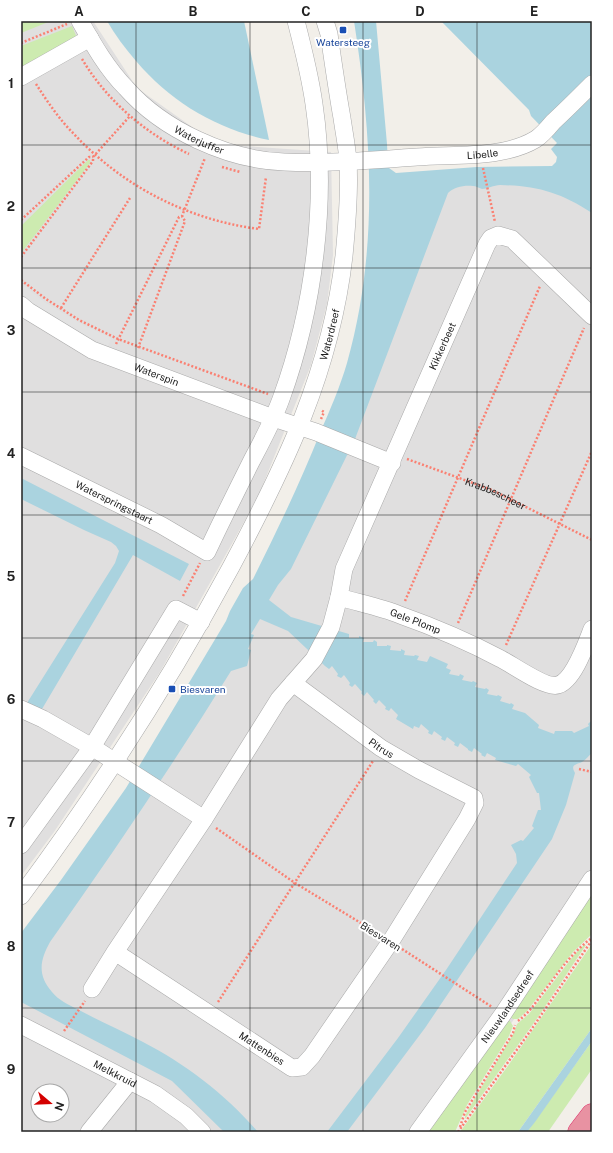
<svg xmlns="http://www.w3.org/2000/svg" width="613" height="1153" font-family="'Public Sans',sans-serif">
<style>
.residential{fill:#e0dfdf;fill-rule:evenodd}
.grass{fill:#cdebb0}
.parking{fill:#e2e2e2}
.water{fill:#aad3df}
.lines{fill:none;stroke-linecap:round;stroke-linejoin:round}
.minor-casing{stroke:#a9a9a9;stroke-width:18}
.highway-casing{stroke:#dc2a67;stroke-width:23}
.path{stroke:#fa8072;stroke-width:2.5;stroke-dasharray:2 2;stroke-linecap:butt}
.minor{stroke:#fff;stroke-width:17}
.highway{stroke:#e892a2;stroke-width:22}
.grid{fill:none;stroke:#222;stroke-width:1;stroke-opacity:0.55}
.transit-dot{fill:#1a4fb4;stroke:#fff;stroke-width:1.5}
.labels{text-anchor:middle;stroke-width:4;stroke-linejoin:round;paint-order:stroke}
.transit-label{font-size:10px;fill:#164399;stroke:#fff}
.street-label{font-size:10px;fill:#222;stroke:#fff}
.neatline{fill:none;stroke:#222;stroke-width:1.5}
.grid-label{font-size:13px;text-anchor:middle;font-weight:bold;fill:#222}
</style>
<rect width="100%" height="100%" fill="#f2efe9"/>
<g class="residential">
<polygon points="21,21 93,21 137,88 216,144 331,152 333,255 327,304 311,365 258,497 160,672 54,832 21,876"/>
<path d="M496,176L592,198V902L557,958L435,1132H21V951L234,645L349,400L407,192ZM38,1091H62V1115H38Z"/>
</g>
<g class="grass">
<polygon points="21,21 51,21 21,33"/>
<polygon points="72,26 77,38 21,67 21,46"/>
<polygon points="88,160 90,160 90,163 22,252 21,226"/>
<polygon points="592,887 592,934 573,952 527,1011 518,1019 513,1019 510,1017 545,959 550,958 570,928"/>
<polygon points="592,944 592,1028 518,1132 460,1132 510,1063"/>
<polygon points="584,945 586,945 538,1017 465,1119 465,1116 468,1110 514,1033 517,1024 529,1014 574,955"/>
<polygon points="508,1020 510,1021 513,1026 509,1036 467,1105 455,1132 428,1132"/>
<polygon points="592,1041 592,1069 548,1132 527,1132"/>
</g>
<g class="parking">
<polygon points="141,112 158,125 153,131 136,118"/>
<polygon points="164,129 180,139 176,145 160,135"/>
<polygon points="21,283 46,303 85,326 111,338 108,346 80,333 41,310 21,295"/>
</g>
<g class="water">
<path d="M107,21H244L269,140C216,129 171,102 136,61C125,48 115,35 107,21Z"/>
<path d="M354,21H376L387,144L388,165L389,168L396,173L477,167L552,166L556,162L557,157L551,149L557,143L531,116L529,110L441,21H592V213C560,192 537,186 500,185C494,185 487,189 482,189C479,188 476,186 473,186C464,185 454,187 448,193L355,439L291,569L278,585L269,600L291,617L349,634V638H359V636L364,638L363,642H373L374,640L377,642V646H387V645L391,646L390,650L401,651V649L405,651L404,655L414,656L415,655L419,656L417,660L427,662L430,656L448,664L446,668L451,670L449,674L459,676L460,674L464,676L462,680L472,682L473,681L477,683L475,687L485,689L486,688L489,690L487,694L497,696L498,695L502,697L500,701L510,704L511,703L514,705L512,709L525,713L539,725L538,728L554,734L555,731H572L574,733L589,726L588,724L592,720V753C589,755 586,760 582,762C576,765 570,764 575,773L566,805L552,839L425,1028L347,1132H327L398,1038L446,970L517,863L516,854L511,845L521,840L523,841L534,828L532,826L538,810H541L539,793H537L529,777L531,775L518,764L516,766L495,760L496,758L487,753L485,757L481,755L482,754L474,748L472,752L468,750V749L460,743L458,747L454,745L455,743L447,737L445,741L441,739L442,737L434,731L432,735L428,733L429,731L421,724L419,728L414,726L413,729L396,719L398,715L391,708L389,711L385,709L386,707L379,700L376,704L373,701L374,700L367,692L364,696L361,693L362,692L355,684L352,687L349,685L350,683L344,675L341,678L337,676L338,674L332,666L329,669L325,666L288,631L260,619L251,634L254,635L248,649L251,650L247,666L231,671C174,763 113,853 50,942C40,960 37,975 52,992C58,1000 69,1005 77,1009C99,1021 121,1030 143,1042C186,1064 226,1095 258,1132H224L172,1081L21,1002V933L61,880L126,788L226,621L230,611L243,588L253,579C277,531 300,483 320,433C330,410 340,387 347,363C379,249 372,137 354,21Z"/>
<polygon points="21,478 189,564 180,581 133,555 42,709 27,703 115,563 119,551 116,546 111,542 84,530 21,499"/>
<polygon points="592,1028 592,1041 535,1122 527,1132 518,1132"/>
</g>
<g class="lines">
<g class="minor-casing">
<g id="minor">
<path id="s2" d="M80,21C93,44 107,69 126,88C163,130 228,160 284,162C328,164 373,160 417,157C455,154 503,159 536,139C542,135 548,128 553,122C566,110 579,97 592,84"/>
<polyline points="21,77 90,38"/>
<path id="s3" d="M21,305L28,311L92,350L273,418L316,432L392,463"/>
<path id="s4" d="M592,316L512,239L498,235L491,238L487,244L344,569L339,597C359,603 381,607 400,615C434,627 469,642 501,659C513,665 546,689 558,685C574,680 586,644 592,629"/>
<path id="s5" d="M21,456L161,525L207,552C221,522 236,492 251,462C262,441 273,421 281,399C314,309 328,199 314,104C310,76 303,48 296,21"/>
<polyline points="293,683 314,659 331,627 339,597"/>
<polyline points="21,709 43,719 92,747 204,819"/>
<polyline points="21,845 92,747 176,609 201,622"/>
<path id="s6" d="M21,896C99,791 169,682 231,567C285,466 331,371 344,256C347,225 350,192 348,161C347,147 344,132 342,118C337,90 333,62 329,34L325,21"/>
<path id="s7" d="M92,989L115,952L204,819L279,699L293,683L381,748L419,770L474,798L475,803L467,819L391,941L312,1056L302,1067L292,1068L115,952"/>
<path id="s8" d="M21,1025L155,1094L186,1116L202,1132"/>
<polyline points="89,1132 130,1081"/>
<path id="s9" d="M418,1132L503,1014L592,879"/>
</g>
</g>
<g class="highway-casing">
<polyline id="highway" points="579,1132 592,1115"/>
</g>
<g class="path">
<polyline points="21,43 67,24"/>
<path d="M82,59C107,101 146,134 189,154"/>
<path d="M36,84C47,101 59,119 73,133C122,186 188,220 259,229L266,177"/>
<polyline points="222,167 240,172"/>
<polyline points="483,168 495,222"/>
<polyline points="21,220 89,157 93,157"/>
<polyline points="21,257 93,161 93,157 130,116"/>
<polyline points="21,280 46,299 79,320 118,339 268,394"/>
<polyline points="61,308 130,198"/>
<polyline points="116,344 179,217 182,216 205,158"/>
<polyline points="138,348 185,221 182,216"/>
<polyline points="321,419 324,412 321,410"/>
<path id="s1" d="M407,459L492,490L592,540"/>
<polyline points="183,596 200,563"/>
<polyline points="405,601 540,286"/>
<polyline points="458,623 584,328"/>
<polyline points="506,645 592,451"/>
<polyline points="579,769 592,772"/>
<polyline points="216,828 295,883 379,934"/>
<polyline points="402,949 492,1007"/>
<polyline points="218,1002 373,761"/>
<path d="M518,1021C526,1015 533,1007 539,998C555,978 570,953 592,938"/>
<polyline points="64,1031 85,1001"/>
<polyline points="460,1127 465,1112 513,1033 515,1025"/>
<polyline points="458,1132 531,1030 592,940"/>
</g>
<use href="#minor" class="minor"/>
<use href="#highway" class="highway"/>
</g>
<path class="grid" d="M136,21V1132M250,21V1132M363,21V1132M477,21V1132M21,145H592M21,268H592M21,392H592M21,515H592M21,638H592M21,761H592M21,885H592M21,1008H592"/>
<g class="transit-dot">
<rect x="339" y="26" width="8" height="8" rx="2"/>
<rect x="168" y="685" width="8" height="8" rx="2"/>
</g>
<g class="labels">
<g class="transit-label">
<text x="343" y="46">Watersteeg</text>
<text x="180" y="693" text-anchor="start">Biesvaren</text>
</g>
<g class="street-label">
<text dy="4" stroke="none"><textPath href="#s2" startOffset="172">Waterjuffer</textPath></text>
<text dy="4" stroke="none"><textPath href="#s2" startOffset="459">Libelle</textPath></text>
<text dy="4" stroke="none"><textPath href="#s6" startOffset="644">Waterdreef</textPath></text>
<text transform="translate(442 346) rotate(-66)" y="4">Kikkerbeet</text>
<text dy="4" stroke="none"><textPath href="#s3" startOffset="153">Waterspin</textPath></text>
<text dy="4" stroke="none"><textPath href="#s1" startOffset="95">Krabbescheer</textPath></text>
<text dy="4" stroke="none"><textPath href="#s5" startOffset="104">Waterspringstaart</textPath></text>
<text dy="4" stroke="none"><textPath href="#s4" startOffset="604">Gele Plomp</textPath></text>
<text dy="4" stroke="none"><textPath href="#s7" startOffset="476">Pitrus</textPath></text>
<text transform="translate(381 936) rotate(32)" y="4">Biesvaren</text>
<text dy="4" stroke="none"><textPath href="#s9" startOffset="154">Nieuwlandsedreef</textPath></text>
<text transform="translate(262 1048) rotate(33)" y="4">Mattenbies</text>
<text dy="4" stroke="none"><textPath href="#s8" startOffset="106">Melkkruid</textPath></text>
</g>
</g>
<rect width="613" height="1153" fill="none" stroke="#ffffff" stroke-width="44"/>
<g transform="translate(50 1103) rotate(109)"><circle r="19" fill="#ffffff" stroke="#a7a7a7"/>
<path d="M0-3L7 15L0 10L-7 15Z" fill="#d40000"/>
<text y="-6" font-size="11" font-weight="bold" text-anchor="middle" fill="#222222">N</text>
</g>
<rect x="22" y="22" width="569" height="1109" class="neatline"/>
<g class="grid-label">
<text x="79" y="16">A</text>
<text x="193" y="16">B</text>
<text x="306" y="16">C</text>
<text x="420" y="16">D</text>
<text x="534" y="16">E</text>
<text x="11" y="88">1</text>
<text x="11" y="211">2</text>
<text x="11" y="335">3</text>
<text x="11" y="458">4</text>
<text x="11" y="581">5</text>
<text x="11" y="704">6</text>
<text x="11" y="827">7</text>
<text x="11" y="951">8</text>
<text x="11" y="1074">9</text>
</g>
</svg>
